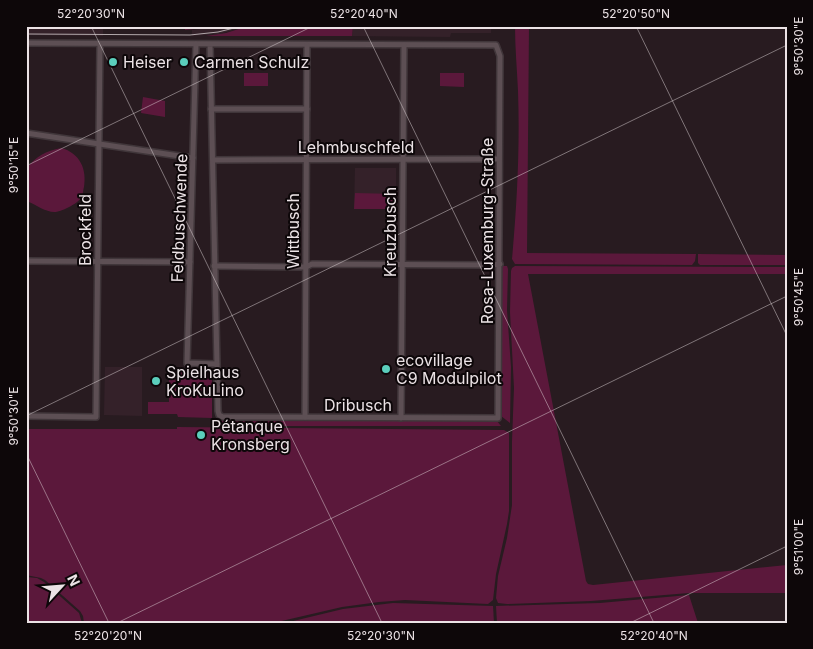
<svg xmlns="http://www.w3.org/2000/svg" width="813" height="649" font-family="Inter,sans-serif">
<style>
.built{fill:#342129}
.green{fill:#5b183b}
.lines{fill:none;stroke-linecap:round;stroke-linejoin:round}
.street-casing{stroke:#40363a;stroke-width:8}
.street{stroke:#5d4f54;stroke-width:5}
.tram{stroke:#b2a8ab;stroke-width:1}
.ticks{fill:none;stroke:#ebe2e5;stroke-width:1;stroke-opacity:0.45}
.poi-dot{fill:#5bcebc;stroke:#0d0709;stroke-width:2}
.labels{text-anchor:middle;stroke-width:4;stroke-linejoin:round;paint-order:stroke}
.poi-label{font-size:16px;fill:#ebe2e5;stroke:#0d0709;text-anchor:start}
.street-label{font-size:16px;fill:#ebe2e5;stroke:#0d0709}
.neatline{fill:none;stroke:#ebe2e5;stroke-width:2}
.ticks-label{font-size:12px;text-anchor:middle;fill:#ebe2e5}
</style>
<rect width="100%" height="100%" fill="#281b20"/>
<g class="built">
<polygon points="221,26 248,26 219,34 192,36 192,30"/>
<polygon points="353,26 491,26 491,33 451,33 450,37 352,36"/>
<polygon points="26,29 103,29 103,36 26,35"/>
<polygon points="355,168 396,168 396,209 354,209"/>
<polygon points="105,367 142,367 142,416 104,415"/>
</g>
<g class="green">
<polygon points="26,26 221,26 185,30 185,28 107,28 107,29 26,29"/>
<polygon points="248,26 353,26 352,36 206,36 226,33"/>
<path d="M515,26H529L527,253L696,254L695,261L692,265L515,264L512,259C517,204 520,147 518,91C517,69 515,48 515,26Z"/>
<rect x="244" y="73" width="24" height="13"/>
<polygon points="440,73 464,73 464,87 440,86"/>
<polygon points="143,97 165,101 165,117 141,113"/>
<path d="M61,148C80,153 87,169 84,187C83,190 83,196 81,198C77,204 61,212 54,212C46,212 36,205 29,202L26,198V169C36,156 46,151 61,148Z"/>
<polygon points="355,193 396,194 396,209 354,209"/>
<polygon points="698,254 787,255 787,265 700,265 698,263"/>
<polygon points="501,266 507,266 508,269 507,310 511,367 510,423 501,416"/>
<polygon points="515,266 787,267 787,274 528,274 586,581 588,584 593,585 787,565 787,593 689,593 591,601 507,604 498,603 496,598 498,576 507,538 512,505 512,441 514,388 510,312 511,271 512,268"/>
<polygon points="169,370 212,370 212,418 178,417 177,414 148,414 148,402 169,402"/>
<polygon points="216,419 497,421 501,426 217,426"/>
<polygon points="177,427 504,430 509,433 509,511 507,524 496,574 493,600 488,604 405,600 379,602 342,607 273,623 84,623 83,616 80,611 45,580 41,578 26,575 26,429 177,429"/>
<polygon points="26,577 37,578 44,582 79,613 82,623 26,623"/>
<polygon points="689,595 698,623 497,623 496,606 600,603"/>
<polygon points="393,603 493,606 494,623 285,623 343,609"/>
</g>
<g class="lines">
<g class="street-casing">
<g id="street">
<path d="M26,43C183,44 340,45 496,45L500,56L498,418L223,417L219,415L218,411L210,44"/>
<polyline points="196,44 187,363 217,364"/>
<polyline points="211,109 307,109"/>
<polyline points="26,133 193,158"/>
<polyline points="213,160 499,159"/>
<polyline points="26,261 190,262"/>
<polyline points="214,266 306,267 312,264 493,265 500,264"/>
<polyline points="26,416 96,417 100,44"/>
<polyline points="305,417 307,45"/>
<polyline points="401,418 404,45"/>
</g>
</g>
<use href="#street" class="street"/>
<polyline class="tram" points="26,34 190,35 218,32 242,26"/>
</g>
<path class="ticks" d="M91,26L382,623M363,26L654,623M636,26L787,336M26,166L313,26M26,416L787,45M26,453L109,623M117,623L787,296M630,623L787,546"/>
<g class="poi-dot">
<circle cx="113" cy="62" r="5"/>
<circle cx="184" cy="62" r="5"/>
<circle cx="386" cy="369" r="5"/>
<circle cx="156" cy="381" r="5"/>
<circle cx="201" cy="435" r="5"/>
</g>
<g class="labels">
<g class="poi-label">
<text x="123" y="68">Heiser</text>
<text x="194" y="68">Carmen Schulz</text>
<text x="396" y="366">ecovillage<tspan x="396" dy="18">C9 Modulpilot</tspan></text>
<text x="166" y="378">Spielhaus<tspan x="166" dy="18">KroKuLino</tspan></text>
<text x="211" y="432">Pétanque<tspan x="211" dy="18">Kronsberg</tspan></text>
</g>
<g class="street-label">
<text x="356" y="153">Lehmbuschfeld</text>
<text transform="translate(179 218) rotate(-88)" y="6">Feldbuschwende</text>
<text transform="translate(85 230) rotate(-90)" y="6">Brockfeld</text>
<text transform="translate(293 231) rotate(-90)" y="6">Wittbusch</text>
<text transform="translate(487 231) rotate(-90)" y="6">Rosa-Luxemburg-Straße</text>
<text transform="translate(390 232) rotate(-90)" y="6">Kreuzbusch</text>
<text x="358" y="411">Dribusch</text>
</g>
</g>
<rect width="813" height="649" fill="none" stroke="#0d0709" stroke-width="55"/>
<g transform="translate(62 586) rotate(64)" stroke="#0d0709" stroke-width="4" paint-order="stroke">
<path d="M0-4L9 19L0 12L-9 19Z" fill="#ebe2e5"/>
<text y="-8" font-size="14" font-weight="bold" text-anchor="middle" fill="#ebe2e5">N</text>
</g>
<rect x="28" y="28" width="758" height="594" class="neatline"/>
<g class="ticks-label">
<text x="91" y="18">52°20'30"N</text>
<text x="364" y="18">52°20'40"N</text>
<text x="636" y="18">52°20'50"N</text>
<text transform="translate(799 46) rotate(-90)" y="4">9°50'30"E</text>
<text transform="translate(14 165) rotate(-90)" y="4">9°50'15"E</text>
<text transform="translate(799 297) rotate(-90)" y="4">9°50'45"E</text>
<text transform="translate(14 416) rotate(-90)" y="4">9°50'30"E</text>
<text transform="translate(799 547) rotate(-90)" y="4">9°51'00"E</text>
<text x="108" y="640">52°20'20"N</text>
<text x="381" y="640">52°20'30"N</text>
<text x="654" y="640">52°20'40"N</text>
</g>
</svg>
